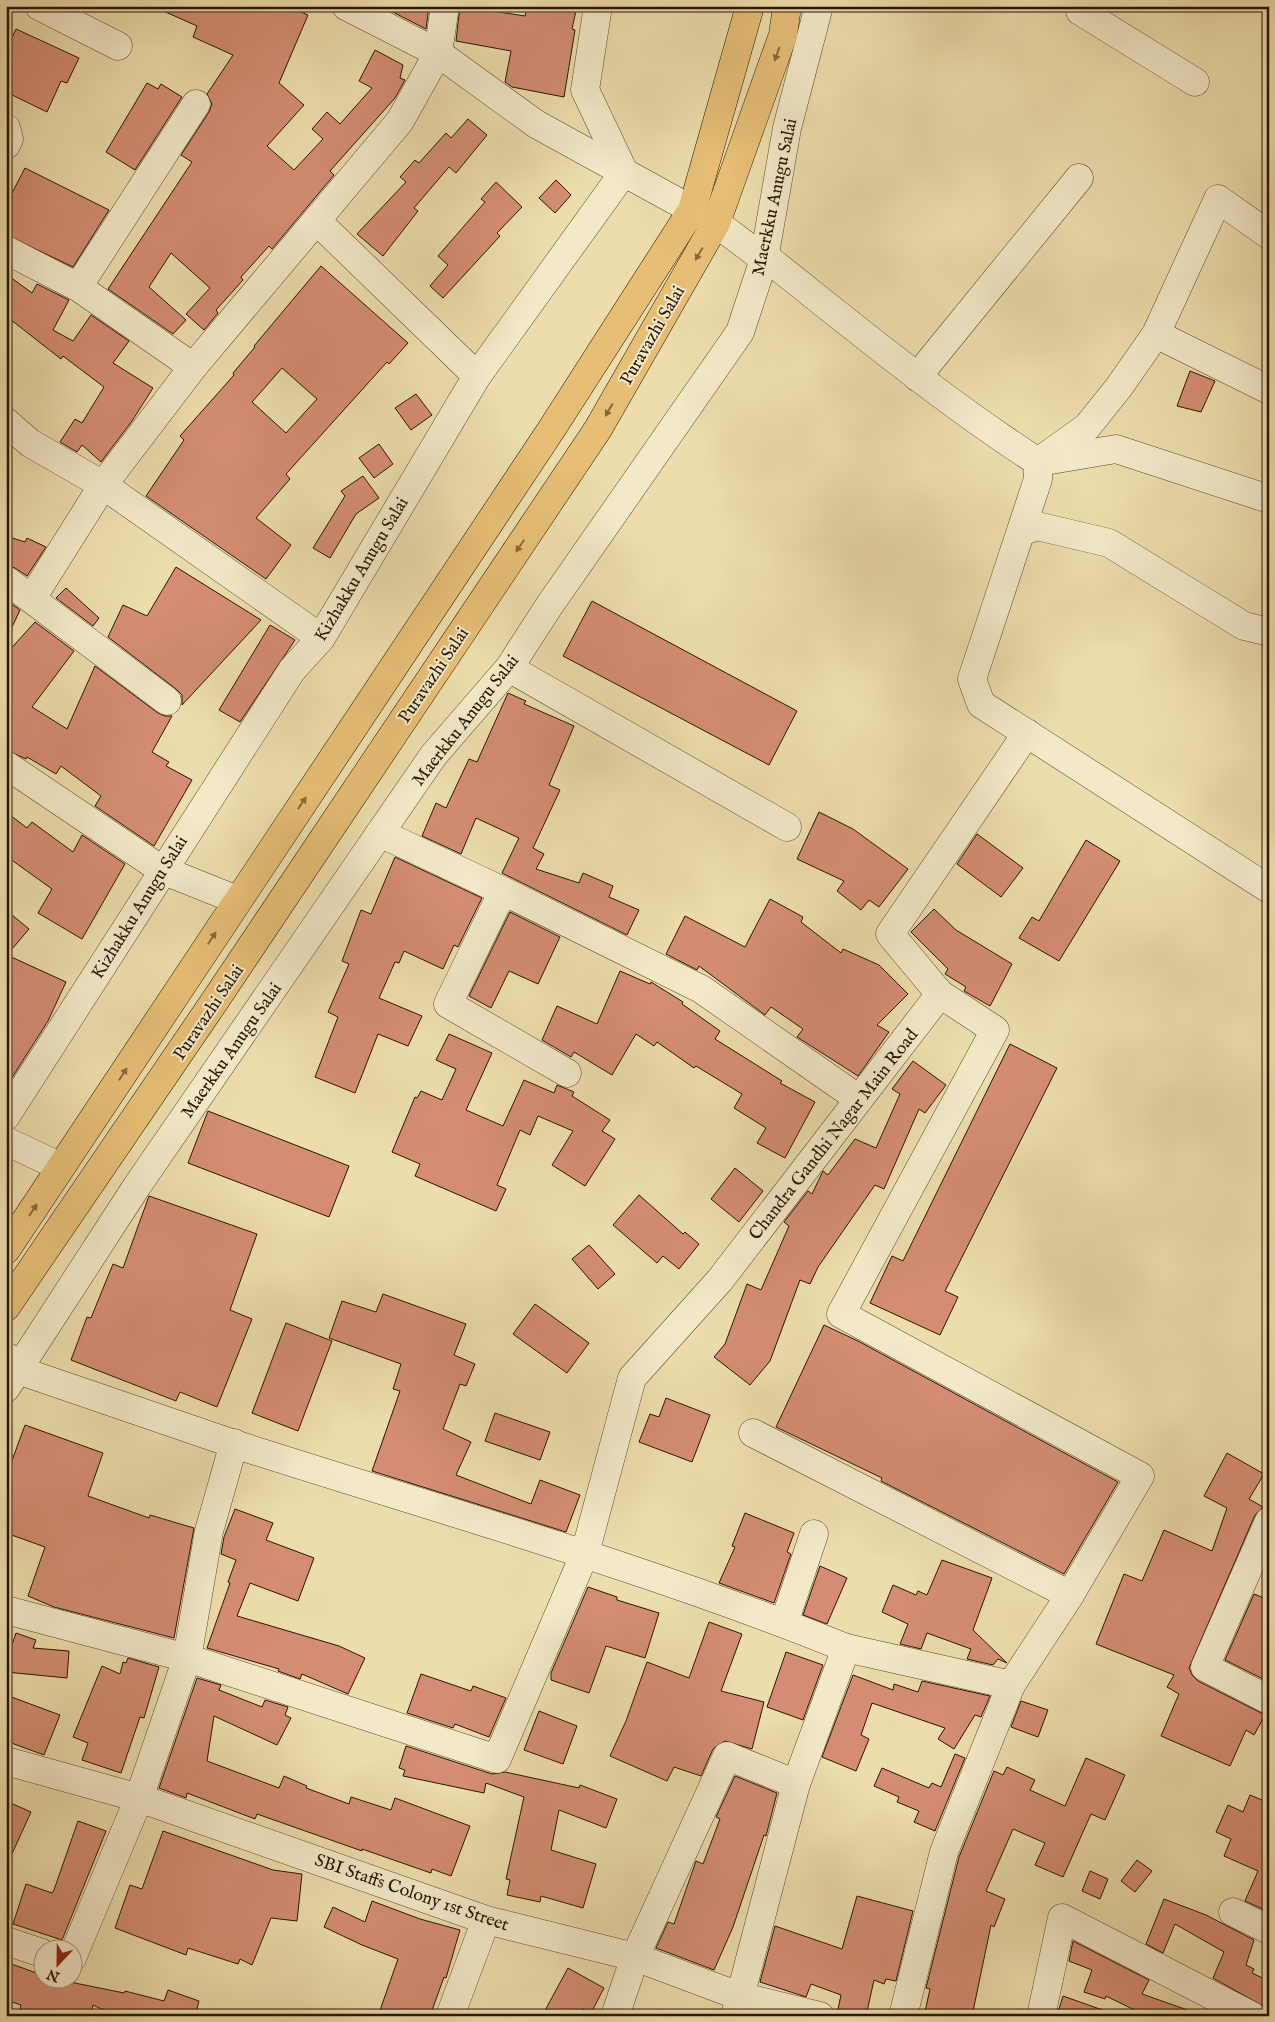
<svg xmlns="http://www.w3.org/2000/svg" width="1275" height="2022" font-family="'IM FELL English',serif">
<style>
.building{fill:#d48d74;stroke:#2a1400;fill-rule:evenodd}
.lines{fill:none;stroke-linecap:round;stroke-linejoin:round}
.minor-casing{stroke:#5b462b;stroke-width:29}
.major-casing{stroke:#2a1400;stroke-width:29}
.minor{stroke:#f3e9c9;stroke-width:28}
.major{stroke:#e6be76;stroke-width:28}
.oneway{fill:#88693b}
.labels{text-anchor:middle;stroke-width:4;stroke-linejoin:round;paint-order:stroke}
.street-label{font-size:18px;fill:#2a1400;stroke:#f3e9c9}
</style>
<rect width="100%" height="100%" fill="#edddac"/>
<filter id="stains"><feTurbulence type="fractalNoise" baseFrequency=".004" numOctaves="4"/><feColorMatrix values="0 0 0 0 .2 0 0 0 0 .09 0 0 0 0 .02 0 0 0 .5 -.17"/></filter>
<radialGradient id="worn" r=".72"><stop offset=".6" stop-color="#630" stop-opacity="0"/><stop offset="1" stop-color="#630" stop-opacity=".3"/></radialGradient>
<g class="building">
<polygon points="152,6 286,6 308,15 279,83 304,105 267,146 294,170 323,139 312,129 327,112 340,124 372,88 359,81 375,50 403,65 400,78 405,80 395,98 330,171 334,175 272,249 269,246 241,277 243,280 216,310 218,313 204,330 186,314 210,288 171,253 149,287 186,320 173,334 108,289 192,162 181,155 209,112 212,104 207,94 233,55 193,37 197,26"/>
<polygon points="381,6 429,6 426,29"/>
<polygon points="460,6 525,16 527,6 577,6 572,29 575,30 564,97 512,87 505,82 511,51 456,41"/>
<polygon points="16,29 79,58 67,83 61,81 47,112 6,92 6,60 12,48 8,46"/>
<polygon points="147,83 158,89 161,84 182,97 135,170 106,152"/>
<polygon points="468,119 487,135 456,173 449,167 414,208 418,211 383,256 357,234 406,182 400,177 415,160 419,163 446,133 451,138"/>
<polygon points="25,168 109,210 73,267 6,235 6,210 13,196 11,195"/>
<polygon points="556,180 571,195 555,213 539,198"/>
<polygon points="496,182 522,207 497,233 500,236 443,298 430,286 448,265 438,256 485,202 481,199"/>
<path d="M321,266L408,343L389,364L387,362L286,474L290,479L256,518L291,545L266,579L146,496L184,440L180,436L234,375L233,373L255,347L254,346ZM282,368L317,399L286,433L252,402Z"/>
<polygon points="6,274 32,293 37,284 69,300 53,330 73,341 91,315 129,341 113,363 153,388 132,421 101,462 82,445 77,452 60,442 75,419 82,423 104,387 63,356 61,359 6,316"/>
<polygon points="1190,371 1215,381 1201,412 1177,406"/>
<polygon points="416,394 432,415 411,430 395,408"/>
<polygon points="379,444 393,464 374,478 359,458"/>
<polygon points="363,476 379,498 356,514 330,558 313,548 345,496 341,491"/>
<polygon points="6,536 25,542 27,538 46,547 27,576 15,568 6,565"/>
<polygon points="176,567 261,620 182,705 182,695 176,689 108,637 123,605 147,616"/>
<polygon points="66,588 99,618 93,626 56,598"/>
<polygon points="6,600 20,610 6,640"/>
<polygon points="592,601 797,711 769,765 563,656"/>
<polygon points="35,622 74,651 32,707 67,729 95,666 158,713 165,716 172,716 152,752 169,762 166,766 192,780 154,846 95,806 101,796 61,766 56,774 27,757 26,759 6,750 6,654"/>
<polygon points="270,625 295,640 240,722 219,710"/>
<polygon points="508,693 526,701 524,704 574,726 549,785 560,790 533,848 544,854 536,869 579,883 583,873 613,886 609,897 639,910 627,935 502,873 519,838 476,818 461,854 422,836 436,803 446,808 469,759 477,762"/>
<polygon points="6,812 27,828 32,822 73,852 82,835 125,864 82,939 38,913 52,889 6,856"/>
<polygon points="819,812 853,829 908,869 879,907 869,900 861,910 837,891 844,881 797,859"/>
<polygon points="977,834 1023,868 1001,897 957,864"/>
<polygon points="1086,840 1120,861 1059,961 1019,938 1032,917 1039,921"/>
<polygon points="395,857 482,898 458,947 454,945 443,969 404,951 399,963 395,962 379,998 422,1016 408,1046 378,1034 355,1093 315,1077 338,1017 328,1012 349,964 342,961 361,910 371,914"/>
<polygon points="770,899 803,917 801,922 841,953 843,949 879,965 908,994 877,1025 889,1032 858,1076 797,1037 803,1029 771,1007 765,1015 699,966 697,970 666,954 685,916 745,947"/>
<polygon points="934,909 956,930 1012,964 990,1006 964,991 966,987 945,974 948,969 911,932"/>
<polygon points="6,910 29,929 7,955 66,982 48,1021 6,1087"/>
<polygon points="510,912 560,937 538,984 509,971 491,1008 469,996"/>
<polygon points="620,971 650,984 651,982 683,1002 682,1004 720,1031 715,1039 782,1081 780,1083 815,1102 785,1158 757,1143 766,1128 734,1108 742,1094 696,1066 694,1068 657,1042 654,1046 636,1034 612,1075 574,1052 571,1057 542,1040 557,1006 597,1024"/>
<polygon points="449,1034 492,1053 466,1110 503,1126 524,1080 554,1093 557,1085 574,1092 572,1096 610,1120 602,1131 615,1139 585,1186 552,1165 573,1131 538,1116 530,1135 520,1130 497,1185 506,1189 496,1211 415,1176 420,1164 392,1152 415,1097 417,1098 421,1091 442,1100 456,1069 436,1060"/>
<polygon points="1010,1044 1057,1068 945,1291 958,1297 940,1335 870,1303 892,1256 903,1261"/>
<polygon points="913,1061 946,1085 925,1113 919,1109 884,1189 875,1185 818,1267 810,1284 800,1280 770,1361 750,1385 714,1357 725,1344 747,1284 761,1290 789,1226 784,1222 808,1191 812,1194 823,1171 828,1175 855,1139 876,1148 900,1094 892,1089"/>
<polygon points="208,1111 349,1166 329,1217 188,1163"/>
<polygon points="735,1168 763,1191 739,1222 711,1199"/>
<polygon points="639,1195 683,1234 685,1232 699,1244 679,1269 663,1256 657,1263 613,1225"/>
<polygon points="149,1196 257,1234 230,1310 252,1319 217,1407 180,1392 176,1401 71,1360 87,1317 91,1318 113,1264 123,1268"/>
<polygon points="589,1245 615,1274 598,1289 572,1259"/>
<polygon points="383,1294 466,1324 454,1355 475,1364 466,1386 460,1384 443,1429 471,1442 456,1475 531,1504 540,1480 580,1495 566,1532 372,1471 400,1391 393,1389 401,1364 329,1338 342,1301 376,1312"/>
<polygon points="535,1304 589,1343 567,1373 513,1334"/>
<polygon points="286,1323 332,1341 298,1431 252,1413"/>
<polygon points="824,1325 858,1341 1118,1482 1064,1574 881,1481 882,1478 776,1427"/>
<polygon points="666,1398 710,1415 692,1462 639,1442 650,1414 659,1417"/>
<polygon points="495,1413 550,1432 540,1460 485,1441"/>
<polygon points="25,1425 103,1453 88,1496 149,1518 150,1515 194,1528 174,1638 54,1607 28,1596 45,1547 6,1533 6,1465 10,1466"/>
<polygon points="1227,1453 1264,1474 1249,1499 1263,1507 1255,1515 1189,1668 1192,1675 1198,1681 1265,1715 1254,1735 1246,1730 1230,1766 1161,1736 1179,1694 1167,1687 1174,1675 1096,1644 1124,1574 1142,1581 1164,1530 1212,1551 1227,1508 1204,1496"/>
<polygon points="235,1509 273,1523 266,1540 314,1558 298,1601 250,1583 237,1616 339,1646 365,1658 348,1694 302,1674 300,1679 278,1671 279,1669 207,1648 230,1583 228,1582 236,1560 221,1554 224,1537"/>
<polygon points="745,1513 794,1533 787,1552 791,1554 774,1603 719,1583 735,1547 732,1546"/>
<polygon points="942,1560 992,1578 973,1630 1007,1663 998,1659 993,1665 967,1659 971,1649 927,1633 921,1649 900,1644 908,1624 882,1612 893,1585 916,1595 918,1591 927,1595"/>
<polygon points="820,1566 847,1578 827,1624 803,1615"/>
<polygon points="588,1587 617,1597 617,1600 659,1613 645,1658 606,1646 589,1693 551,1680 551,1673"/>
<polygon points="1254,1594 1269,1600 1269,1682 1225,1660"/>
<polygon points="709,1622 742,1634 721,1691 764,1702 752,1749 725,1741 713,1749 701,1776 674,1767 667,1781 610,1756 626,1721 647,1662 689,1678"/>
<polygon points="16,1633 36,1640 33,1648 69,1651 67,1678 6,1672 6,1662"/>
<polygon points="786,1652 823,1665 803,1720 767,1707"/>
<polygon points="128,1658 159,1667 144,1718 140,1717 121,1773 82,1760 88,1743 73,1737 102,1666 120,1674 123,1662 126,1663"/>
<polygon points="421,1674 471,1691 473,1686 506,1698 489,1737 455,1724 453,1728 407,1713"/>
<polygon points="853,1675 893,1690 894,1684 918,1692 922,1681 990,1696 981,1717 975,1715 954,1749 938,1739 945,1728 872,1703 861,1735 869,1739 856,1771 822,1757"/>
<polygon points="197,1678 221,1685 219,1690 262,1707 265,1700 288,1707 285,1715 291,1718 277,1745 214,1716 207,1761 279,1788 284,1776 307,1786 306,1788 349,1804 351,1797 391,1810 395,1798 470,1826 451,1876 432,1869 431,1873 362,1849 362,1851 257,1814 255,1819 187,1793 186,1798 159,1788"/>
<polygon points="6,1695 60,1715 44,1755 6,1741"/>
<polygon points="1021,1701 1048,1710 1038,1737 1011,1727"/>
<polygon points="539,1711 577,1726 563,1764 524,1750"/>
<polygon points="406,1746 492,1774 505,1772 579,1788 580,1785 617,1799 606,1828 559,1810 551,1850 596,1864 583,1908 541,1896 540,1902 507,1895 510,1880 506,1879 524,1797 486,1783 484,1793 403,1776 405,1770 399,1768"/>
<polygon points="955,1754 965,1758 935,1831 914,1822 919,1811 897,1802 899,1797 874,1786 882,1768 929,1788 932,1783 941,1787"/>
<polygon points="1086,1758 1125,1775 1105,1820 1091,1814 1063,1877 1035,1865 1045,1843 1013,1829 986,1891 1005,1899 994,1927 991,1925 972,2016 924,2016 930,1989 926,1988 959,1857 994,1771 1003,1775 1007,1767 1035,1780 1030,1790 1065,1806"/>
<polygon points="735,1776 777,1793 766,1836 764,1835 733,1927 714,1970 656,1948 668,1922 674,1924 696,1861 703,1864 720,1819 716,1817"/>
<polygon points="1250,1795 1269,1803 1269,1912 1245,1901 1258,1871 1224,1856 1231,1839 1216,1832 1228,1805 1243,1812"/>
<polygon points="6,1801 31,1812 6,1867"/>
<polygon points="78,1821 106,1831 62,1940 13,1924 26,1884 52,1893 54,1890"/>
<polygon points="163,1831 273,1870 302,1874 297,1921 271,1918 252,1965 240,1959 238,1964 188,1948 186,1955 115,1928 130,1885 142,1889"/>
<polygon points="1137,1860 1152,1871 1135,1892 1121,1881"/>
<polygon points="1090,1871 1108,1879 1100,1899 1082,1891"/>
<polygon points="857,1896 913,1911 896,1981 886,1979 884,1984 874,1980 866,2016 837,2014 841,1995 811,1984 806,1997 760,1982 775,1926 842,1949"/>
<polygon points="1164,1899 1206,1915 1254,1940 1246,1965 1254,1969 1252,1973 1269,1981 1269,1995 1263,2006 1213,1978 1224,1952 1175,1924 1163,1953 1146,1944"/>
<polygon points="372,1901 420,1919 460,1930 446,1978 444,1977 430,2016 378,2016 398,1959 362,1945 324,1927 333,1907 365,1922"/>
<polygon points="1073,1941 1149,1980 1142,1994 1196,2013 1195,2016 1147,2016 1106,1996 1105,1999 1084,1992 1092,1970 1069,1961"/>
<polygon points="6,1962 42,1975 42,1980 60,1980 124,1993 125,1991 164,2001 168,1990 199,2001 195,2016 116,2016 93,2005 91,2016 19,2016 21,2005 6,2000"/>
<polygon points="568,1968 604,1988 591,2013 583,2009 580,2016 542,2016"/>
<polygon points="1063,1996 1111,2013 1110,2016 1057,2016"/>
</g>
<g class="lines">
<g class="minor-casing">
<g id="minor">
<polyline points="39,6 118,46"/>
<path d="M346,6L438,53L536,124L716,223L764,259L772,262C859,331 945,402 1038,462V479L972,679L981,704L1269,889"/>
<polyline points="1083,6 1080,11 1195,82"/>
<polyline points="6,128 9,139 6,145"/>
<polyline points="317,221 477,376"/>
<polyline points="6,250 78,287 193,367"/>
<polyline points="78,287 196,104"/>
<polyline points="1156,334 1269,390"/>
<polyline points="917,377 1079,178"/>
<polyline points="6,422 30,443 103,485 321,638"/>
<polyline points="1045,461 1116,449 1269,499"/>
<polyline points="1038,462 1087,427 1119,387 1156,334 1218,199 1269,235"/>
<polyline points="1021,532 1037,526 1109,543 1244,626 1269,632"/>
<polyline points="6,580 167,701"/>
<polyline points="32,598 103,485 193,367 400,121 438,53 445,6"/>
<polyline points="509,668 787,827"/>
<polyline points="6,765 162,870 237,900"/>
<polyline points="380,833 503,891 701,989 859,1099"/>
<polyline points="503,891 448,1004 567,1073"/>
<polyline points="6,1116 292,670 321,638 477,376 624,172 585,90 598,6"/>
<polyline points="6,1141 61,1167"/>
<path d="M7,1357L18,1370C90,1394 162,1420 234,1444C439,1510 646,1567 846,1648L796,1784L727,1756L635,1957L615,2016"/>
<polyline points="6,1388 137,1186 433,756 509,668 549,606 740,332 764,259 787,128 819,6"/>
<polyline points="753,1433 1070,1595 1140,1476 841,1314 995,1030 940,994"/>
<polyline points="1269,1521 1205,1667 1269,1700"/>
<polyline points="6,1610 187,1658 497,1759 585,1553 632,1378 720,1280 940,994 890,934 1027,733"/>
<polyline points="784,1623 814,1534"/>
<polyline points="846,1648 1011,1685 1070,1595"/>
<polyline points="6,1761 139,1798 486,1920 635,1957 739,1996 820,2016"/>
<polyline points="1233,1912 1269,1930"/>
<polyline points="6,1941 42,1953"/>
<polyline points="72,1958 139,1798 187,1658 209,1531 234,1443"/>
<polyline points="450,2016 486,1920"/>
<polyline points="735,2016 796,1784"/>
<polyline points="903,2016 944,1852 1011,1685"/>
<polyline points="1041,2016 1062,1918 1252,2016"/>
</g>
</g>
<g class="major-casing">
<g id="major">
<polyline points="6,1250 551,430 692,210 750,6"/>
<polyline points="6,1307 210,1008 598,429 716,223 783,35 787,6"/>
</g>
</g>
<use href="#minor" class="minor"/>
<use href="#major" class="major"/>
</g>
<defs><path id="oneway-solid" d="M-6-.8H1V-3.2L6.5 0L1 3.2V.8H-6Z" transform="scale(1.25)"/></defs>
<g class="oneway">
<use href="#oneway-solid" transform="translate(777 54) rotate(110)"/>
<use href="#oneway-solid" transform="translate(699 254) rotate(120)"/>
<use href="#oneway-solid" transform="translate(609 410) rotate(120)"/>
<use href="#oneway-solid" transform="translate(520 546) rotate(124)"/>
<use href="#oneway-solid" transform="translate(302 803) rotate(-56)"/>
<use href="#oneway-solid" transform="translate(212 938) rotate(-57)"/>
<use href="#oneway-solid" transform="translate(123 1074) rotate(-57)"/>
<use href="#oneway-solid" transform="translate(33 1210) rotate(-57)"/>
</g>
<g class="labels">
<g class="street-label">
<text transform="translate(774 197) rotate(-78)" y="6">Maerkku Anugu Salai</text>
<text transform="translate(652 335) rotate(-60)" y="6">Puravazhi Salai</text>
<text transform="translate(361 569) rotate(-59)" y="6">Kizhakku Anugu Salai</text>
<text transform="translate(433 675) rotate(-56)" y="6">Puravazhi Salai</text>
<text transform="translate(465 720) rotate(-52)" y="6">Maerkku Anugu Salai</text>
<text transform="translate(139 907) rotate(-58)" y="6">Kizhakku Anugu Salai</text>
<text transform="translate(208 1012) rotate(-56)" y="6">Puravazhi Salai</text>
<text transform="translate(231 1050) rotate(-55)" y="6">Maerkku Anugu Salai</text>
<text transform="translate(833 1134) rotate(-52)" y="6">Chandra Gandhi Nagar Main Road</text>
<text transform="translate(412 1892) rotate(19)" y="6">SBI Staffs Colony 1st Street</text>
</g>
</g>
<rect width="1275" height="2022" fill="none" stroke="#edddac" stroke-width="25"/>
<rect x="8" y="8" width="1260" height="2007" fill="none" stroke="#2a1400" stroke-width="2.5"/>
<rect x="12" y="12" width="1250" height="1997" fill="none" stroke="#2a1400"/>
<g transform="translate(58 1964) rotate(202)"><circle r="24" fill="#f3e9c9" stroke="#a39479"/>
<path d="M0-4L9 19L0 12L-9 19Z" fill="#8f2418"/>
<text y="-8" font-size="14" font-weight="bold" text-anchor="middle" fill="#2a1400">N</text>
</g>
<rect width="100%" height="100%" filter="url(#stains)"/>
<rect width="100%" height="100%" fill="url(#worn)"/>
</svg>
